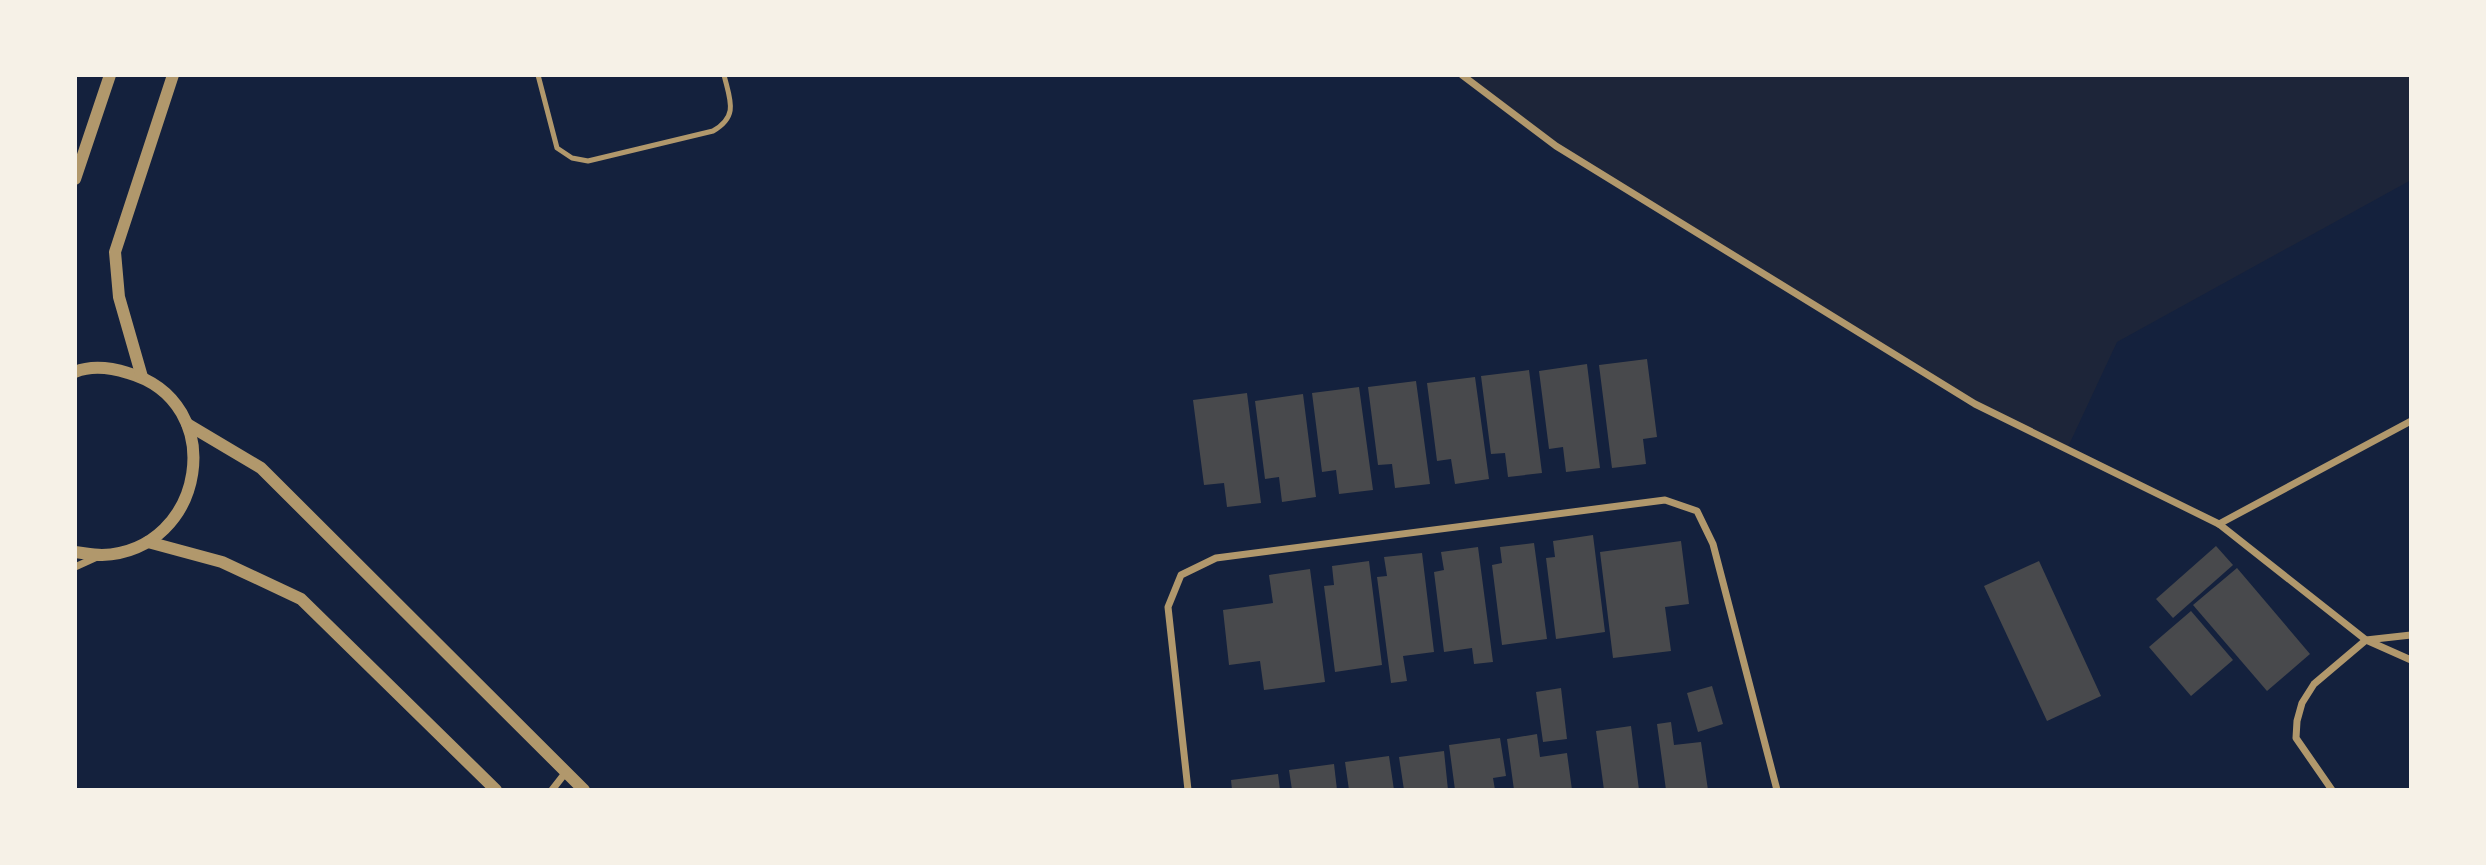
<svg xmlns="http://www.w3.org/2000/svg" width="2486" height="865" font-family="'Exo 2',sans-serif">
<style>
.green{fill:#1d2539}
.building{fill:#48494c}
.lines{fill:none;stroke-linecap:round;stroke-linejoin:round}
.service{stroke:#b1986c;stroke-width:5}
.minor{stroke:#b1986c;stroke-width:7}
.tertiary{stroke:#b1986c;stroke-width:12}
</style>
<rect width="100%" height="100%" fill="#14213d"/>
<polygon class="green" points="1464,75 2411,75 2411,180 2117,342 2067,449 1975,404 1583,163"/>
<g class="building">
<polygon points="1647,359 1657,437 1643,439 1646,464 1612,468 1599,365"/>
<polygon points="1587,364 1600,468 1566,472 1563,447 1549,449 1539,371"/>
<polygon points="1529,370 1542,473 1508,477 1505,453 1491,454 1481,376"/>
<polygon points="1475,377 1489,479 1455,484 1451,459 1437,461 1427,383"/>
<polygon points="1416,381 1430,484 1395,488 1392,464 1378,465 1368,387"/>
<polygon points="1359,387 1373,490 1339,494 1336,470 1322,472 1312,393"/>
<polygon points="1247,393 1261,503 1227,507 1224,483 1204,485 1193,400"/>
<polygon points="1303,394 1316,497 1282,502 1279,477 1265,479 1255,401"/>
<polygon points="1593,535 1605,632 1556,639 1546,558 1555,557 1553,541"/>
<polygon points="1681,541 1689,604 1665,607 1671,651 1613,658 1600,552"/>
<polygon points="1534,543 1547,639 1502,645 1492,565 1502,563 1500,547"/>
<polygon points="2216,546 2233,565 2173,618 2156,599"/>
<polygon points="1478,547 1493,662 1474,664 1472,648 1444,652 1434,572 1444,570 1441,552"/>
<polygon points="1422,553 1434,652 1403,656 1407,681 1391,683 1377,577 1387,576 1384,557"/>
<polygon points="1369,561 1382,665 1335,672 1324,586 1334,585 1332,566"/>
<polygon points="2039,561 2101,696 2047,721 1984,586"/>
<polygon points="2237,568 2310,654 2267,691 2193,605"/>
<polygon points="1310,569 1325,682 1264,690 1260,661 1229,665 1223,610 1273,603 1269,575"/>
<polygon points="2191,611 2233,660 2191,696 2149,647"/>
<polygon points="1712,686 1723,724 1698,732 1687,693"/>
<polygon points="1561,688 1567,739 1543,742 1536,692"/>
<polygon points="1671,722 1674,745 1701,742 1708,790 1666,790 1657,724"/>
<polygon points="1631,726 1639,790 1604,790 1596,731"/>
<polygon points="1537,734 1540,757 1567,753 1572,790 1514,790 1507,739"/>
<polygon points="1500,738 1506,776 1493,778 1495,790 1455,790 1449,745"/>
<polygon points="1444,751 1448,790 1404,790 1399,757"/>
<polygon points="1389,756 1394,790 1349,790 1345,762"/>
<polygon points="1334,764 1337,790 1292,790 1289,770"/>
<polygon points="1278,774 1280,790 1232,790 1231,780"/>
</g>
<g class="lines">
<path class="service" d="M538,75L557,148L572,158L588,161L713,131C739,116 730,100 724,75"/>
<g class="minor">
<polyline points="1462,75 1556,146 1975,404 2219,524 2366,640 2411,660"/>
<polyline points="2219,524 2411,421"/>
<polyline points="75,567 97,557"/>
<polyline points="552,790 566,772"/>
<polyline points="1188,790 1168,607 1181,575 1216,558 1665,500 1697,511 1713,544 1777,790"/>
<polyline points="2332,790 2296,738 2297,721 2302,703 2314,684 2366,640 2411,635"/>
</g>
<g class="tertiary">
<polyline points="75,179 110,75"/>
<path d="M75,372C92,365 112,368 128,373C230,402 206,551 102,555C93,555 84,553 75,552"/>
<polyline points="142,377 119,297 115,252 173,75"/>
<polyline points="187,424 261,468 584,790"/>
<polyline points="148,542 222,562 301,599 496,790"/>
</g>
</g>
<rect width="2486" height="865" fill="none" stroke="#f6f1e7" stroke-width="154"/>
</svg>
